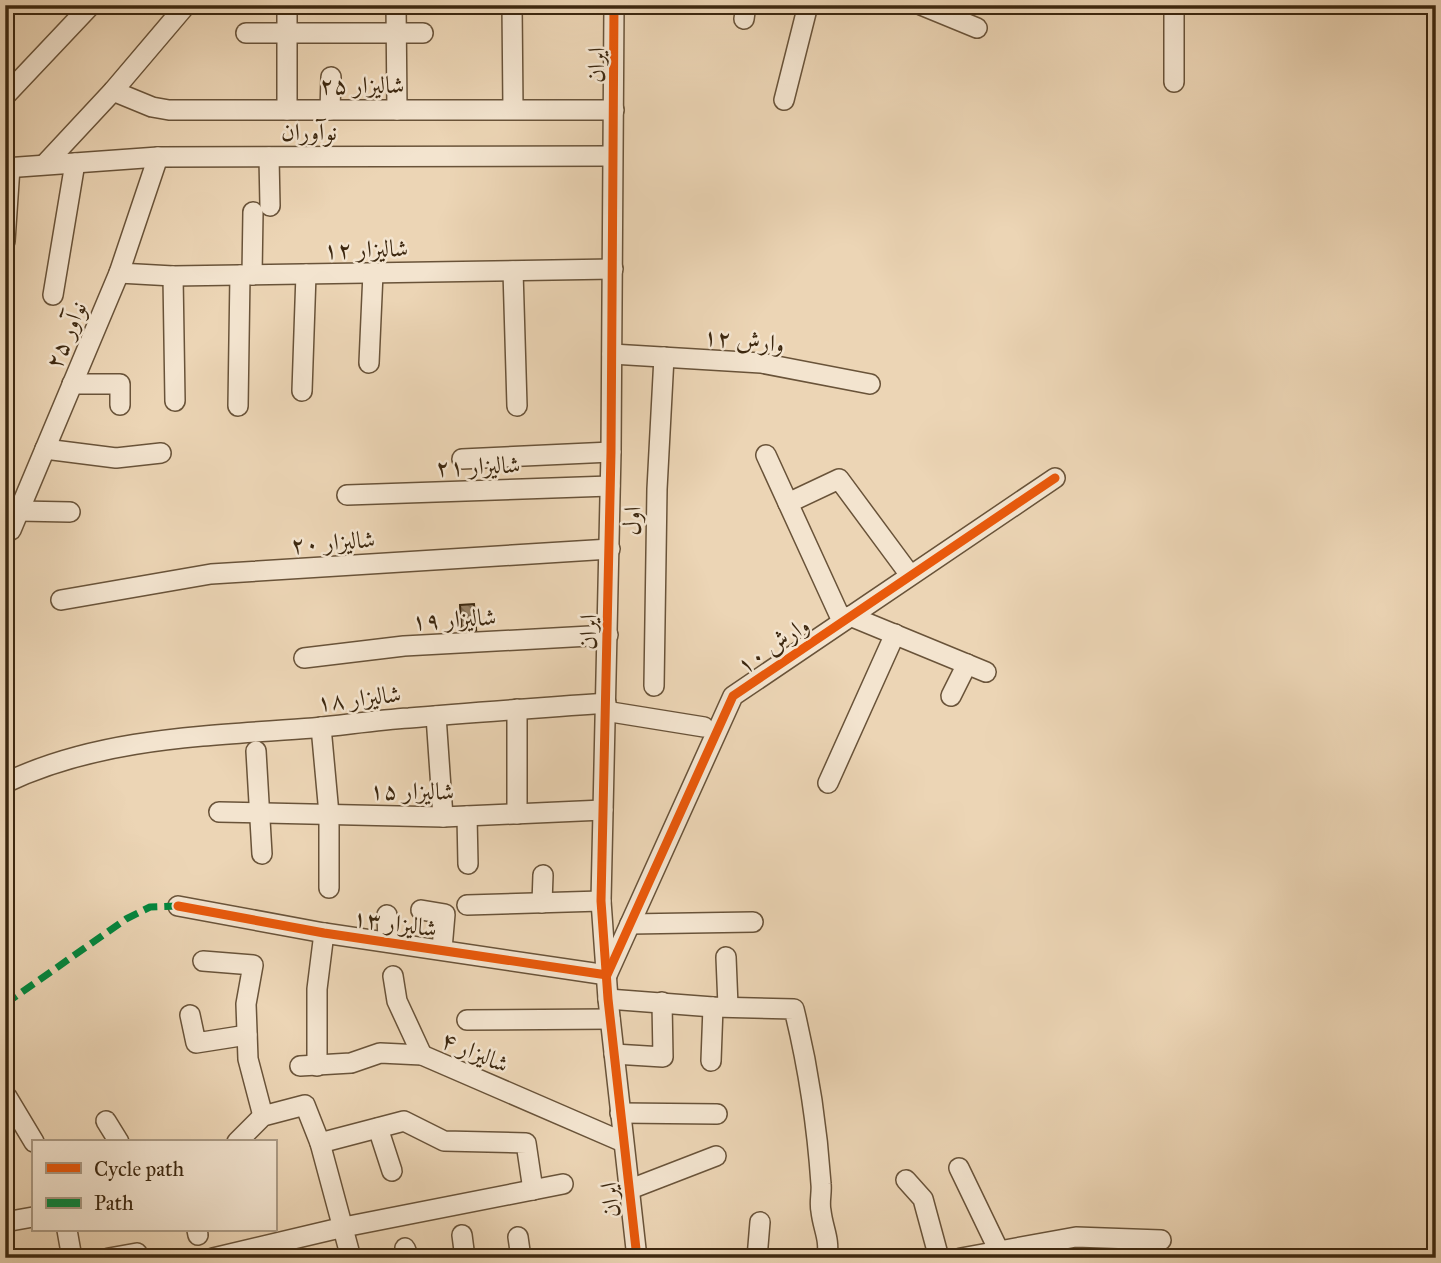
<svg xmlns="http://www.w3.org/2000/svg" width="1441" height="1263" font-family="'IM FELL Great Primer',Amiri,serif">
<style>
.building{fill:url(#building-back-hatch);stroke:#3d2810;stroke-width:2}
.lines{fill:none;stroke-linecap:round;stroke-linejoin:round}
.minor-casing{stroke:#695339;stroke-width:22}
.minor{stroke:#f3e4cf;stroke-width:19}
.quiet{stroke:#00873e;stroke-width:7;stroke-dasharray:14 7;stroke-linecap:butt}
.cycleway-casing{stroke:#f3e4cf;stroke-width:13}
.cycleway{stroke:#e8590c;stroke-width:9}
.labels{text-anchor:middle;stroke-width:5;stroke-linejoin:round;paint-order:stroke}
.street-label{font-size:24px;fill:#3d2810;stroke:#f3e4cf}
</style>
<defs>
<pattern id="building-back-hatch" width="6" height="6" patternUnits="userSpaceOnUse" patternTransform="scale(1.75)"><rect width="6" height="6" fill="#988266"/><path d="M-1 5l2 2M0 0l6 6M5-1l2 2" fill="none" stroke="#7d6a53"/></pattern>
</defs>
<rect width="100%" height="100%" fill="#ecd5b5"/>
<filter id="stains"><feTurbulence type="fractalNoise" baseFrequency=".00286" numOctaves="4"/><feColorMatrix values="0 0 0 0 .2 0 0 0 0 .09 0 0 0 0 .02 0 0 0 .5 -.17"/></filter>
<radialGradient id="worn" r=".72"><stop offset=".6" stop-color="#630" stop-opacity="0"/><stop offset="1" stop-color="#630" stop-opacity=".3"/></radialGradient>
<polygon class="building" points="474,604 477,640 462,641 460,605"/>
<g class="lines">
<g class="minor-casing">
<g id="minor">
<polyline points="287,5 287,110"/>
<polyline points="396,5 397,110"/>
<polyline points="512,5 513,109"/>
<polyline points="614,5 611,452 601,901 608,999 637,1258"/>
<polyline points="921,5 977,28"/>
<polyline points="744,19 746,5"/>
<polyline points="246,33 423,33"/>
<polyline points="1174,82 1174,5"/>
<polyline points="113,91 152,107 169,110 614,110"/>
<polyline points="5,96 91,5"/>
<polyline points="784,100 808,5"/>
<polyline points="330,110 331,77"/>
<polyline points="269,157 270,206"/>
<polyline points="45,164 113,91 186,5"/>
<polyline points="5,168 158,157 612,156"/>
<polyline points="5,241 10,167"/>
<polyline points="513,271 517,406"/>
<polyline points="119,273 173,276 613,269"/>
<polyline points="252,275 253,212"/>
<polyline points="173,276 175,401"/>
<polyline points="53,295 75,163"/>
<polyline points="612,354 761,363 870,384"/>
<polyline points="369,363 373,273"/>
<polyline points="72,384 120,384 120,405"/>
<polyline points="302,391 306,274"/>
<polyline points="238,406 240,275"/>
<polyline points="45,449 116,458 161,453"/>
<polyline points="766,455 842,621"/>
<polyline points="462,459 611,452"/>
<polyline points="347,495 610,486"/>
<polyline points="788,503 839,479 910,575"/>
<polyline points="19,511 70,512"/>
<polyline points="11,530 119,273 158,157"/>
<polyline points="61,600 211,574 610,549"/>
<polyline points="850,616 986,672"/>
<polyline points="304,658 404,646 608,635"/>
<polyline points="654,686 657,489 664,357"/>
<polyline points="951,696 967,664"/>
<polyline points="605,711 704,727"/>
<polyline points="436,716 443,817"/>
<polyline points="321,727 329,814 329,888"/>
<polyline points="256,751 262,854"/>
<path d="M5,783C101,737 209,736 313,728C345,725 377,720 409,718C474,712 540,708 606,703"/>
<polyline points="828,783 895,634"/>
<polyline points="219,812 443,817 603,810"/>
<polyline points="517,814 517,709"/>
<polyline points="467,816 468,864"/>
<polyline points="542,903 543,875"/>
<polyline points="467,905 601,901"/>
<polyline points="178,906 324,933 607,975 733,696 1055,478"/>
<polyline points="421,910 445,914 442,949"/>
<polyline points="387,915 388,942"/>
<polyline points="630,924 753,922"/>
<polyline points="726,957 728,1006"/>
<polyline points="203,961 253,965 246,1004 248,1059 263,1116"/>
<polyline points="393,976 397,1001 422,1055"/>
<path d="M608,999L713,1007L794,1009C808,1066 817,1125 821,1184C822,1193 819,1202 821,1211C823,1229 830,1238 827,1258"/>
<polyline points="190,1015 196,1043 247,1035"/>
<polyline points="467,1020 610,1019"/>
<polyline points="614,1054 663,1057 662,1002"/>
<polyline points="711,1061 713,1007"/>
<polyline points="300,1066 351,1063 380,1053 422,1055 623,1142"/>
<polyline points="317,1066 317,989 324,933"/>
<polyline points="5,1097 7,1097 34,1142"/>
<polyline points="620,1113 717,1114"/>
<polyline points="106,1121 119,1142"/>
<polyline points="378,1128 392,1171"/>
<polyline points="237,1142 263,1116 305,1105 320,1143 351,1258"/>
<polyline points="320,1143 404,1121 444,1141 526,1143 533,1190"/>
<polyline points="959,1168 999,1251"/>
<polyline points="906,1180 923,1199 939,1258"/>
<polyline points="628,1190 716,1156"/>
<polyline points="5,1222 33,1217"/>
<polyline points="67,1230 72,1258"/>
<polyline points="197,1230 198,1235"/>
<polyline points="462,1235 465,1258"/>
<polyline points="518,1237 521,1258"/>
<polyline points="405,1248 409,1258"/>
<polyline points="109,1258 137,1253"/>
<polyline points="213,1258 344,1227 563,1184"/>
<polyline points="757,1258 760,1222"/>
<polyline points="961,1258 1076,1237 1161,1240"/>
</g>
</g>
<use href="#minor" class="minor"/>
<polyline class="quiet" points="5,1004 126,919 150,907 178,906"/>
<g class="cycleway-casing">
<g id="cycleway">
<polyline points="614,5 611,452 601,901 608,999 637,1258"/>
<polyline points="178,906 324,933 607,975 733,696 1055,478"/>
</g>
</g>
<use href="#cycleway" class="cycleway"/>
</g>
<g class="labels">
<g class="street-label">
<text transform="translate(596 65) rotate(-89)" y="8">ایران</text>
<text x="362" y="93">شالیزار ۲۵</text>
<text x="309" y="140">نوآوران</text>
<text transform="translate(366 249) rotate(-1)" y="8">شالیزار ۱۲</text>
<text transform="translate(66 335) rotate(-67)" y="8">نوآور ۲۵</text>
<text transform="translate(744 340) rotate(6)" y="8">وارش ۱۲</text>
<text transform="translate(478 466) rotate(-2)" y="8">شالیزار ۲۱</text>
<text transform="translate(632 521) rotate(-89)" y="8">اول</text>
<text transform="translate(333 542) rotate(-4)" y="8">شالیزار ۲۰</text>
<text transform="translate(454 619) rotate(-3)" y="8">شالیزار ۱۹</text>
<text transform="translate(588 632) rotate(-89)" y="8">ایران</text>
<text transform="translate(773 645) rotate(-34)" y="8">وارش ۱۰</text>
<text transform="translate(359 698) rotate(-6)" y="8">شالیزار ۱۸</text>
<text transform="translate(412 791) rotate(1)" y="8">شالیزار ۱۵</text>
<text transform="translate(395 923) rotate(8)" y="8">شالیزار ۱۳</text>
<text transform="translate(475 1052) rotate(23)" y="8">شالیزار ۴</text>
<text transform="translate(610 1200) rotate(-96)" y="8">ایران</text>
</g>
</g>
<rect width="1441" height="1263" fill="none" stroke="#ecd5b5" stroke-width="28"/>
<rect x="7" y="7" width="1427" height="1249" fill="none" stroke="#3d2810" stroke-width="3.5"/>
<rect x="14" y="14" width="1413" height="1235" fill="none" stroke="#3d2810" stroke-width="2"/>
<rect x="32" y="1140" width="245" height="91" fill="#f3e4cf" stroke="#aa9983" stroke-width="2"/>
<rect x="46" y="1163" width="35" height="10" fill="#e8590c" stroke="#aa9983" stroke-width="2"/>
<text x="94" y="1176" font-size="21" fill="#3d2810">Cycle path</text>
<rect x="46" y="1198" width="35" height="10" fill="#00873e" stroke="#aa9983" stroke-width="2"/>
<text x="94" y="1210" font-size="21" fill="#3d2810">Path</text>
<rect width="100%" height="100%" filter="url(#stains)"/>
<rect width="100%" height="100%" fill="url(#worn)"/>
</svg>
